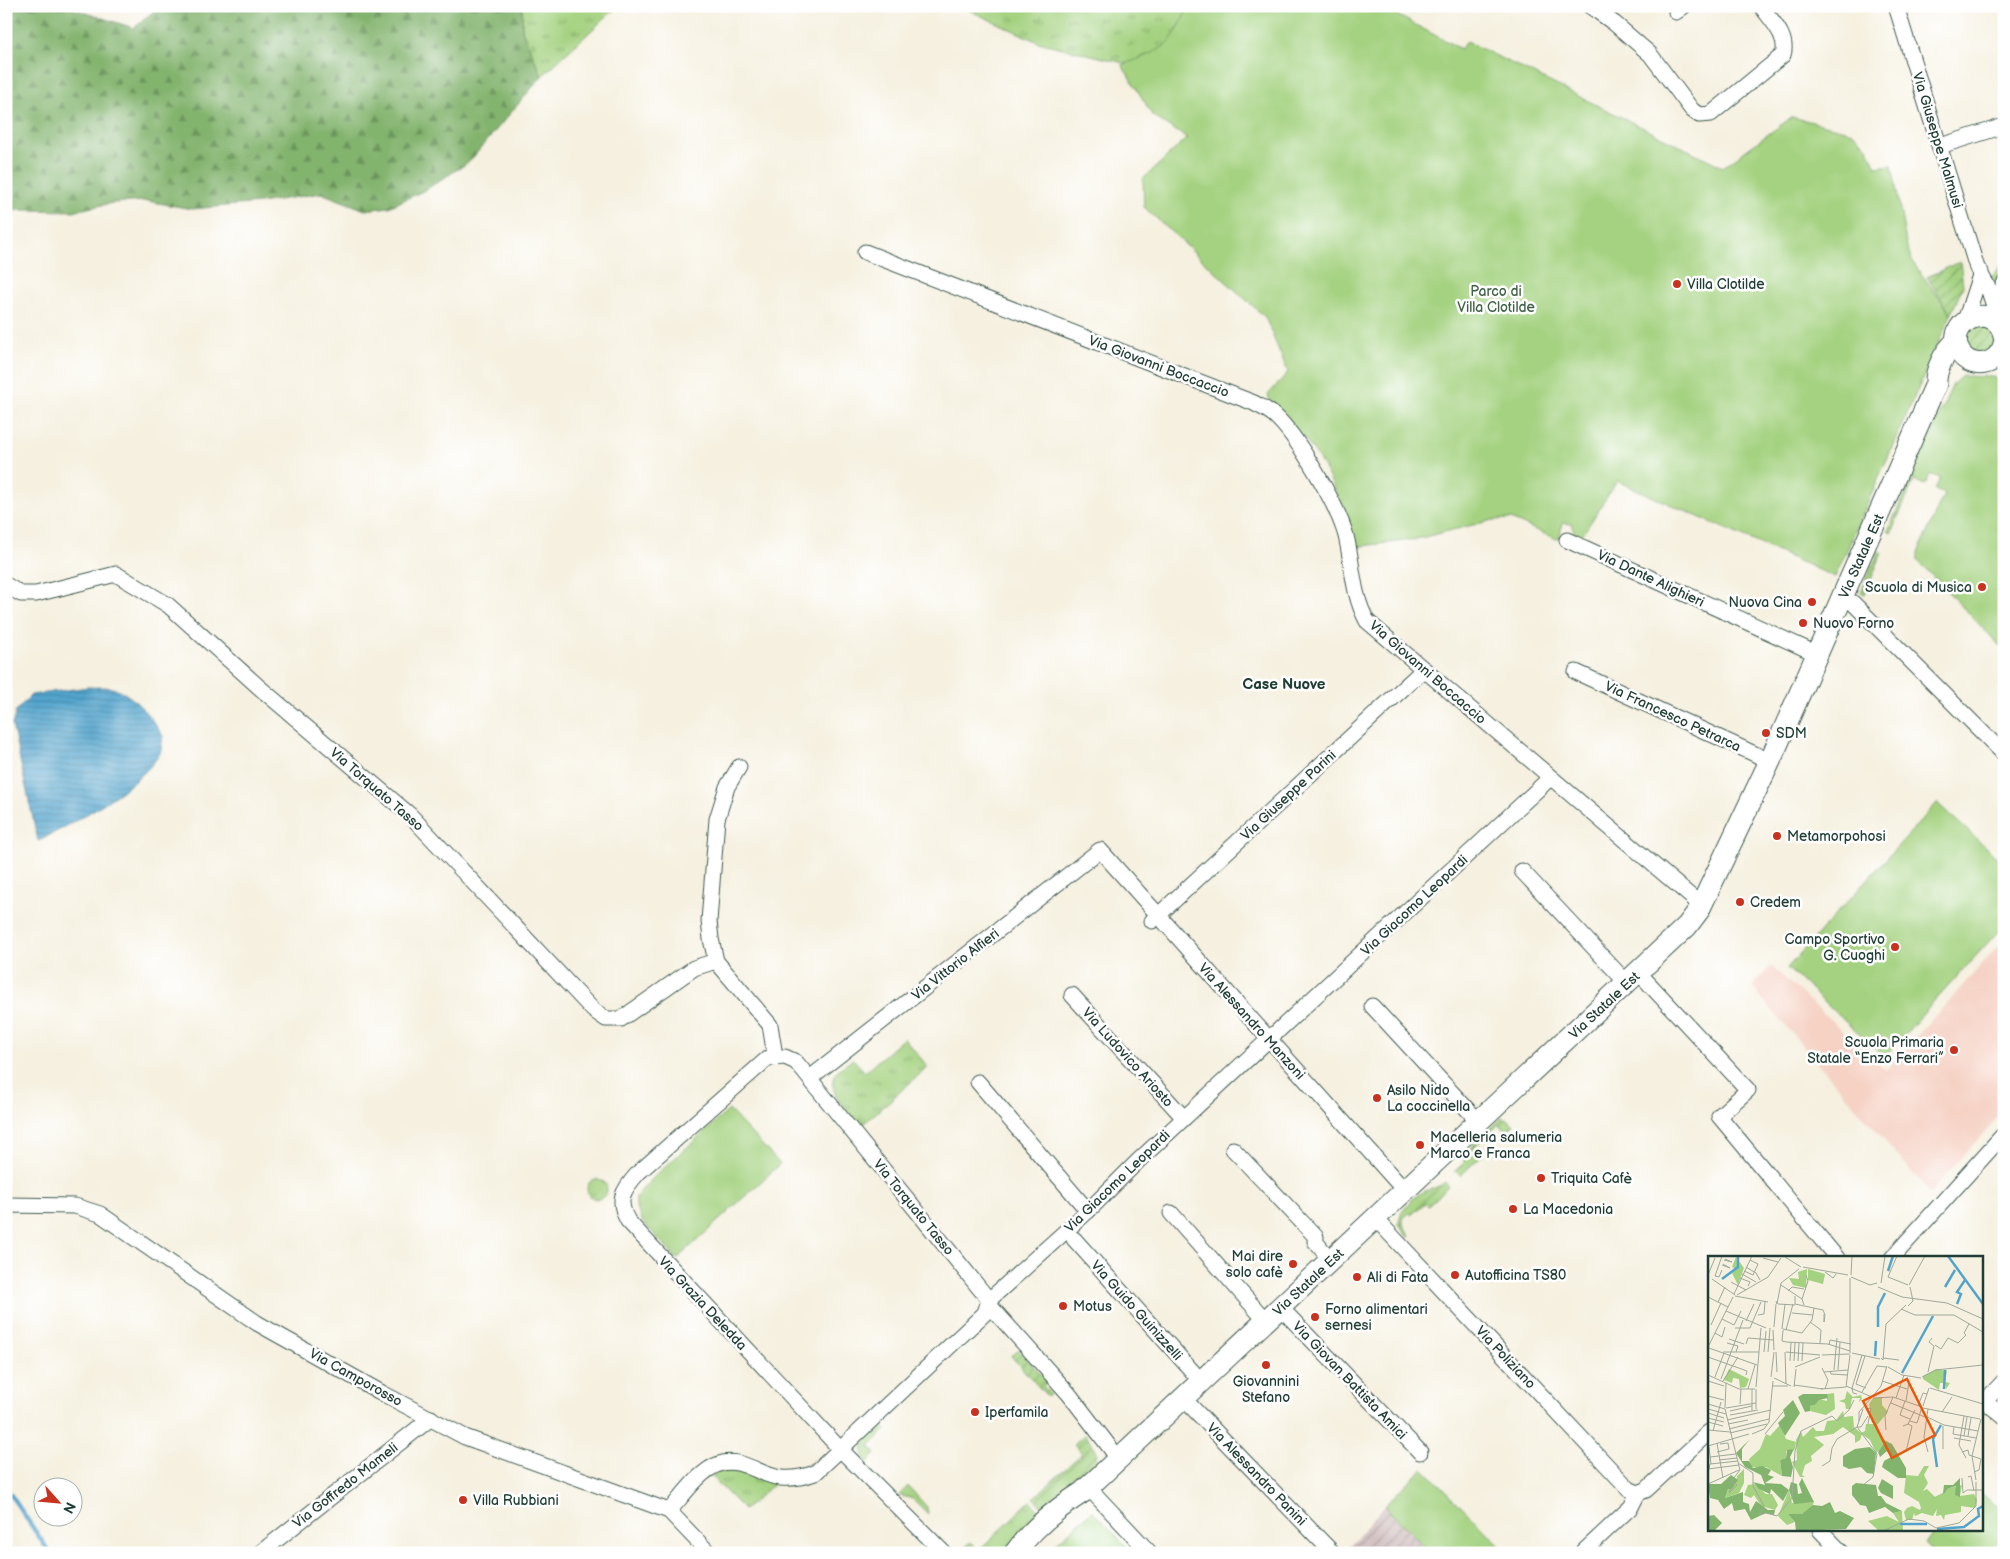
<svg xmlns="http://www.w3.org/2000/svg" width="2010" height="1559" font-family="'Balsamiq Sans',sans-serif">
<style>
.built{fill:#f6d2c5}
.industrial{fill:url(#industrial-furrows)}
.grass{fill:url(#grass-tufts);stroke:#62885a}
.forest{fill:url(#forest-firs);stroke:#517851}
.park{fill:#a4d280;stroke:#62885a}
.garden{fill:url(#garden-furrows);stroke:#62885a}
.water{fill:url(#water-rules);stroke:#397080}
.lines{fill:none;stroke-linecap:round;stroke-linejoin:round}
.stream{stroke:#53a4cd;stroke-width:4.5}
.street-casing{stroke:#3f584e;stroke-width:17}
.secondary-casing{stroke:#3f584e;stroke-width:23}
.street{stroke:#fff;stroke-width:15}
.secondary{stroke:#fff;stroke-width:21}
.poi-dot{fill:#c8321e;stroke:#fff;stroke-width:2}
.labels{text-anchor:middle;stroke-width:5;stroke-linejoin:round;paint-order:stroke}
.street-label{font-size:14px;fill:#1f3d34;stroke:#fff}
.poi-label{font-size:14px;fill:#1f3d34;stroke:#fff;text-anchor:start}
.park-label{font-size:14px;fill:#406247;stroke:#fff}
.neighbourhood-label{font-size:15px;font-weight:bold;fill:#1f3d34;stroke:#fff}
.inset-river{fill:none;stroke:#53a4cd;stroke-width:2.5}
.inset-road{fill:none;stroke:#9fa89b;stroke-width:1}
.view{fill:#e8590c;fill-opacity:0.15;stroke:#e8590c;stroke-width:2.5}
.inset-edge{fill:none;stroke:#1f3d34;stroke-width:2.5}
</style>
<defs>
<pattern id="industrial-furrows" width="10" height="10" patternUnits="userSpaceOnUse" patternTransform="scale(1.25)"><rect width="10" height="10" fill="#d1bfbf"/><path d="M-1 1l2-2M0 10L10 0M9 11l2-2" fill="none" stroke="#a99c9c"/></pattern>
<pattern id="grass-tufts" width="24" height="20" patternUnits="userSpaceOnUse" patternTransform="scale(1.25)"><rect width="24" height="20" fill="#a4d280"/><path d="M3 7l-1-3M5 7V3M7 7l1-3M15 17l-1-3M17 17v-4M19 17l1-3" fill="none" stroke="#85ac6a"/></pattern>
<pattern id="forest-firs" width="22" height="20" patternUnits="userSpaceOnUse" patternTransform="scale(1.25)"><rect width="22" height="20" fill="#83b46e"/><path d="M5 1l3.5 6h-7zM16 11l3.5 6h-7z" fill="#6b945b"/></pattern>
<pattern id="garden-furrows" width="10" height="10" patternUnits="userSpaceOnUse" patternTransform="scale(1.25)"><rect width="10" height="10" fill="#a4d280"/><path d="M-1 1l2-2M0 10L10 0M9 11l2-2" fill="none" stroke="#85ac6a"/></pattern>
<pattern id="water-rules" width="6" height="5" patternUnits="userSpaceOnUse" patternTransform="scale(1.25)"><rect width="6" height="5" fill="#53a4cd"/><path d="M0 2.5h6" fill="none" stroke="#4487a7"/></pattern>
</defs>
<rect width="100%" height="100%" fill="#fff"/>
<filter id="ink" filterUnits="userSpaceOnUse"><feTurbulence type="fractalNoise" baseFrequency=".02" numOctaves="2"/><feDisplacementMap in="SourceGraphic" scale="10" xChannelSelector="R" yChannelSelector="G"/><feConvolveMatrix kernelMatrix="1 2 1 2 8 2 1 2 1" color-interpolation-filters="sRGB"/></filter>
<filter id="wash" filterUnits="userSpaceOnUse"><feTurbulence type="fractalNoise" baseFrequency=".0096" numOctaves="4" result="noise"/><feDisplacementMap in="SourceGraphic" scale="20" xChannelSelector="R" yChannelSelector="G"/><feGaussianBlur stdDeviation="1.12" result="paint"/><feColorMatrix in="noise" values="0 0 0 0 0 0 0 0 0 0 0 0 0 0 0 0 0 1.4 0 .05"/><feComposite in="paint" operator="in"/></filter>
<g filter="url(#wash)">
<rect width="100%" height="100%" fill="#f5f0df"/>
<polygon class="built" points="2004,940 2004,1110 1930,1193 1752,987 1771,966 1886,1070"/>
<polygon class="industrial" points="1384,1506 1431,1553 1344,1553"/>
<g class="grass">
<polygon points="522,6 618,6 542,76 522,30"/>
<polygon points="960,6 1198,6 1184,39 1154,58 1128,64 1038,42"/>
<path d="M904,1038L928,1067L861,1126C850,1113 822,1090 837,1071C841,1067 848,1063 853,1059L865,1072Z"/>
<circle cx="597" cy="1189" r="10"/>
<path d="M879,1422L886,1430L870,1446L876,1454L868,1462L865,1460C859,1446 870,1432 879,1422Z"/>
<polygon points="726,1468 738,1468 775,1483 744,1510 711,1476"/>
<polygon points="908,1486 927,1507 928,1514 913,1499 899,1495"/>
<polygon points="1030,1501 1041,1512 1041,1516 1001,1553 965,1553 962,1550 971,1542 979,1550"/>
</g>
<polygon class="forest" points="6,6 71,8 134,28 160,6 522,6 522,30 542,76 469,162 425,190 389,207 365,210 321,193 260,203 192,209 147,201 113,203 73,211 18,210 6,213"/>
<g class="park">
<path d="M1189,6H1380L1461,49L1466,41L1723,167L1792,117L1853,132L1867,147L1876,167L1892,165L1907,248L1914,264L1951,314L1835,577L1617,481L1581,537L1574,536L1573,524L1562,523L1560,537L1556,539L1511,519L1493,520L1412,540L1353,547C1345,511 1330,471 1306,441C1295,427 1282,415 1270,401L1268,395L1288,372L1265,317L1144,207L1143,179L1187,138L1153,116L1122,65C1166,48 1169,50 1189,6Z"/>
<polygon points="1962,376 1993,377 2004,384 2004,650 1918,561 1918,553 1944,494 1935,490 1940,478 1930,474 1925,485 1911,479 1953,384"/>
<polygon points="1937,803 2004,864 2004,925 1884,1057 1787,968"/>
<polygon points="729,1110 780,1164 677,1259 642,1221 636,1207 636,1196 657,1174"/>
<polygon points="1423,1468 1507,1553 1431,1553 1384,1506"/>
<polygon points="1981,1493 2004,1513 2002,1553 1935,1553 1925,1544 1937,1530 1981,1530"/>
<polygon points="1092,1511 1094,1512 1133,1553 1052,1553 1049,1550"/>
</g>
<g class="garden">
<polygon points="1960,262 1963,286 1951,314 1927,277"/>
<polygon points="2004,262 2004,274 1995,291 1990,278"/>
<circle cx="1980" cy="340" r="14"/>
<polygon points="1911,479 1914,481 1891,533 1888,531"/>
<polygon points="1879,551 1882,553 1865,594 1861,592"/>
<polygon points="1501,1118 1509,1120 1514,1125 1507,1131 1499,1124 1474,1147 1482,1155 1460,1176 1455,1171 1464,1163 1471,1147"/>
<path d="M1445,1182L1449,1186L1428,1206L1425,1203L1411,1215L1409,1213L1403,1219V1225L1410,1236L1408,1238L1399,1224C1398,1212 1412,1197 1423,1192C1431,1188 1438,1188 1445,1182Z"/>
<polygon points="1018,1349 1048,1382 1043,1386 1050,1394 1047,1396 1011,1356"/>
<polygon points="1085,1434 1097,1452 1095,1465 1048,1509 1044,1509 1034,1498 1082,1453 1074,1444"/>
</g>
<path class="water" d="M88,687C95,688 105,686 112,688C133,693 152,718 163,736C162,742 162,753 157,758C136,788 71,825 38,841L12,725L16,711L31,695Z"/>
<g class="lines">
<polyline class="stream" points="6,1488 50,1553"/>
</g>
</g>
<g filter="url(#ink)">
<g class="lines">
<g class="street-casing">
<g id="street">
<path d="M1590,6L1614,23L1650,54L1692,110L1699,115L1711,114L1783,55C1789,37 1771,20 1761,6"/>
<polyline points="1896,6 1977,268 1987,285 1994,306"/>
<polyline points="1676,12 1684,6"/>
<polyline points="1940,146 2004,126"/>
<path d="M865,252L1254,403C1261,407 1268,410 1274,415C1297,435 1338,506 1346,536C1353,564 1352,594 1367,621L1702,906"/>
<polyline points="1995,310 1994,306 2004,284"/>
<polyline points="1965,321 1981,272"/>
<polyline points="1567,540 1817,654"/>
<polyline points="6,585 21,594 36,594 116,574 168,605 260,688 410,815 593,1010 606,1019 621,1019 694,968 716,961"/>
<polyline points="1843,598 1853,603 2004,754"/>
<polyline points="1576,672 1770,761"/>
<polyline points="739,767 727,787 717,819 709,921 711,939 716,961 770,1025 775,1056"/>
<polyline points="1522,871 1627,983"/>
<polyline points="1152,921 1424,669"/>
<polyline points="1639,973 1748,1090 1719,1116 1837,1258"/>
<polyline points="1072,995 1184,1118"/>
<polyline points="1372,1006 1479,1122"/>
<polyline points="810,1078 1100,850 1405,1191"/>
<polyline points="978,1082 1088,1211"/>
<polyline points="1233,1149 1316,1237 1315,1241 1331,1261"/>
<polyline points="6,1205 75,1206 100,1214 257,1323 382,1393 465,1437 669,1511 709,1553"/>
<polyline points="1171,1213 1266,1321"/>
<polyline points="1376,1219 1629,1489 1638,1493 1646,1490 1709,1432"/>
<polyline points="1074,1239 1201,1381"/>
<polyline points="1892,1258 2004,1134"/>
<polyline points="1280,1307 1420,1452"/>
<polyline points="1183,1398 1331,1551"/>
<polyline points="1981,1398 2004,1417"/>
<polyline points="1985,1401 2004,1381"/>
<polyline points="1088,1487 1150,1553"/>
<path d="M669,1511C683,1496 699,1471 719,1464C741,1456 760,1476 781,1478C793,1479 804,1477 815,1473L985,1313L989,1300L1088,1211L1138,1161L1550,778"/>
<polyline points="1820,1530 1842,1553"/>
<polyline points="260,1553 431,1418"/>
<path d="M944,1553L841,1450L628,1221C616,1200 623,1190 638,1173L768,1058L785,1057L796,1062L989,1300L992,1308L1069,1394L1118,1458"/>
<polyline points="1582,1553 1631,1507 1638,1493"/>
</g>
</g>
<g class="secondary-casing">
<g id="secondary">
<path d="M2004,336C1998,302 1947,316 1958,349C1961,356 1968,362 1975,363C1988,366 2001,357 2004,344"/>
<path d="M1015,1553C1032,1528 1058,1508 1083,1492L1687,926L1699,910L1770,761L1936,384C1935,370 1945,351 1956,342"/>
</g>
</g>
<use href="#street" class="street"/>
<use href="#secondary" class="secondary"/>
</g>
</g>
<g class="poi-dot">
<circle cx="1677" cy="284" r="5"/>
<circle cx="1982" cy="587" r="5"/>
<circle cx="1812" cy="602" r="5"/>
<circle cx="1803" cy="623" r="5"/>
<circle cx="1766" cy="733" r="5"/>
<circle cx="1777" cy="836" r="5"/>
<circle cx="1740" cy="902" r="5"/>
<circle cx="1895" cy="947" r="5"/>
<circle cx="1954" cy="1050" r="5"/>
<circle cx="1377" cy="1098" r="5"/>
<circle cx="1420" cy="1145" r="5"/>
<circle cx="1541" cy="1178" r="5"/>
<circle cx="1513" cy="1209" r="5"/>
<circle cx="1293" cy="1264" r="5"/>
<circle cx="1455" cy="1275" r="5"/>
<circle cx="1357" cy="1277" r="5"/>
<circle cx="1063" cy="1306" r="5"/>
<circle cx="1315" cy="1317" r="5"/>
<circle cx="1266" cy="1365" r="5"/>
<circle cx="975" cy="1412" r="5"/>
<circle cx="463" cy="1500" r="5"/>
</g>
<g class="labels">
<g class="street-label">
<text transform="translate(1938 140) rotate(73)" y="5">Via Giuseppe Malmusi</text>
<text transform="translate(1159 366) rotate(21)" y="5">Via Giovanni Boccaccio</text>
<text transform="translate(1861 556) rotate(-66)" y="5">Via Statale Est</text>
<text transform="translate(1651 578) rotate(25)" y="5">Via Dante Alighieri</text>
<text transform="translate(1428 672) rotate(41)" y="5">Via Giovanni Boccaccio</text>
<text transform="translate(1673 716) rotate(25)" y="5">Via Francesco Petrarca</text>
<text transform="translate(377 789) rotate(41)" y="5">Via Torquato Tasso</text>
<text transform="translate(1288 795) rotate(-43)" y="5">Via Giuseppe Parini</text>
<text transform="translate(1414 905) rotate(-43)" y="5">Via Giacomo Leopardi</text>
<text transform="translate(955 964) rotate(-38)" y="5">Via Vittorio Alfieri</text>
<text transform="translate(1604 1005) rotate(-43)" y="5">Via Statale Est</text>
<text transform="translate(1252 1021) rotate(48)" y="5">Via Alessandro Manzoni</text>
<text transform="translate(1128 1057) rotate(48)" y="5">Via Ludovico Ariosto</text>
<text transform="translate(1117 1181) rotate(-44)" y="5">Via Giacomo Leopardi</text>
<text transform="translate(914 1207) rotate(51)" y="5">Via Torquato Tasso</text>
<text transform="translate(1308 1282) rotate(-43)" y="5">Via Statale Est</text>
<text transform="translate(703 1303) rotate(47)" y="5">Via Grazia Deledda</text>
<text transform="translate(1137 1310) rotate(48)" y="5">Via Guido Guinizzelli</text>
<text transform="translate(1506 1357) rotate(47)" y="5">Via Poliziano</text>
<text transform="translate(356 1377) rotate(29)" y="5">Via Camporosso</text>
<text transform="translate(1350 1380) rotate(46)" y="5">Via Giovan Battista Amici</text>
<text transform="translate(1257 1474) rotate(46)" y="5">Via Alessandro Panini</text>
<text transform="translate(345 1485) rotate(-38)" y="5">Via Goffredo Mameli</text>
</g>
<g class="poi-label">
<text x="1687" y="289">Villa Clotilde</text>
<text x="1972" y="592" text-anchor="end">Scuola di Musica</text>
<text x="1802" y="607" text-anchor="end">Nuova Cina</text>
<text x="1813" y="628">Nuovo Forno</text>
<text x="1776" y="738">SDM</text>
<text x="1787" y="841">Metamorpohosi</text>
<text x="1750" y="907">Credem</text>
<text x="1885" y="944" text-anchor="end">Campo Sportivo<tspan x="1885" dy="16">G. Cuoghi</tspan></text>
<text x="1944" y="1047" text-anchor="end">Scuola Primaria<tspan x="1944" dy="16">Statale “Enzo Ferrari”</tspan></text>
<text x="1387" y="1095">Asilo Nido<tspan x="1387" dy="16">La coccinella</tspan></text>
<text x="1430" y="1142">Macelleria salumeria<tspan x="1430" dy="16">Marco e Franca</tspan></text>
<text x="1551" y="1183">Triquita Cafè</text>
<text x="1523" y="1214">La Macedonia</text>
<text x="1283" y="1261" text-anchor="end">Mai dire<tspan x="1283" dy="16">solo cafè</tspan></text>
<text x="1465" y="1280">Autofficina TS80</text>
<text x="1367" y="1282">Ali di Fata</text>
<text x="1073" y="1311">Motus</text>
<text x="1325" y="1314">Forno alimentari<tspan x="1325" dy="16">sernesi</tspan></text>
<text x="1266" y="1386" text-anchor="middle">Giovannini<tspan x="1266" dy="16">Stefano</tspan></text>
<text x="985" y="1417">Iperfamila</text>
<text x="473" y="1505">Villa Rubbiani</text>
</g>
<g class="park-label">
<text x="1496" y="296">Parco di<tspan x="1496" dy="16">Villa Clotilde</tspan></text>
</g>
<g class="neighbourhood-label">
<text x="1284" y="689">Case Nuove</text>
</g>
</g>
<g transform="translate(1708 1256)">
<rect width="275" height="275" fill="#f5f0df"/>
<path d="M126,137L127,153L118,159L102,155V150L107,149L111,143L119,145V138ZM135,155L136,161L145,160L146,171L153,177L157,175L158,168H169L171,179L178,185L175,192L168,197L162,184L154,178L152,184L147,187V180L135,171L125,178L106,181L116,189L103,200L104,205L97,209L94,219L97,221H92L84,206L89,204L88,184L93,175L95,181L105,171L108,175H116L119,165L128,164ZM72,169L78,183L88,186L87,193L78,195V202L72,204L74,220L58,211H43L41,203L52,193L58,178L62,180ZM216,210H221L216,219L220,227L215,235L219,233L227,241L237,237L238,233L254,229L252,240L266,238L269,244L267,252L253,250V256L237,259L236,264L233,259L228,260L229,253L225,260L214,257L207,260L206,257L204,264H198L196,256L199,252L204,250L212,254L213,252L211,246L196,237L198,219L210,220ZM36,213V227L31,237L17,242L20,233L28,228L29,220ZM46,228L58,238H64L70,249L67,254L53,250L46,239L43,242L36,239L40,229ZM81,234L84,247L106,246L103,254L94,258H80L87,266L79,269L70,260ZM194,255L195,275H171L160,265L179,260L191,266L185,257Z" fill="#a4d280"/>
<path d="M95,138H119L120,142L111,144L107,149L102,150V155L97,156L90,141ZM85,144L92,157L77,180L70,167L77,160L75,154ZM42,183L34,193V205H41L45,212L54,210L63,214L60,219L66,221L57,227L73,228L81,234L83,226L89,228L90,238L94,237L91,228L94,222L106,246L86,248L81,234L75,245L63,233L62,238L51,233L45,226L57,229L53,219L37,211L28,197ZM178,185L184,188L198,212V222H190L174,211L176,205L183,201L179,195L172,201L170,196ZM162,191L168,197L166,218L159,217L153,211L141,213L135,210V200L147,193ZM86,193L82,201L85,211L83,221L74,220L72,204L78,202L79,194ZM23,219L30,224L24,233H20L17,242L35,236V246L41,248L42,256L48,245L60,254H67L66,259L58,257L43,264L37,253L26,255L24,247L16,253L10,244L2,242L0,228H13ZM252,222V241L247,239L248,230L239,233L237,237L223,243L235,237L236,229H245ZM174,223L185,230V243L173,237L170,232ZM148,227L168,229L170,240H173L178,247L194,255L185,257L177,251L161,257L158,250L152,249L144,239V230ZM122,246L127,257L132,255L146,262L138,273L88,275L87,266L80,258H94L105,249L114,250ZM6,259L14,267L6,275H0V260Z" fill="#83b46e"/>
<path d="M100,13L117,18L115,28L100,24Z" fill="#a4d280"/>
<path d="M28,1L36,12L30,29L24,17L28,13L24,11ZM99,13L98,32L85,29L81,22L91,23L90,16ZM21,113L41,123L38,131L32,132L31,123L25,122L24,127L16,124ZM228,113L239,115L237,126L242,127L238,133L237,127H232L231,134L215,123V120ZM139,135L145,141L153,139L154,143L151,146L152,142H144L142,153H138L137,147L131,145L137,143ZM165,142H174V149L180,156L169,169L164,167L161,148Z" fill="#a4d280"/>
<path class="inset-river" d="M240,0L275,48M180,15L185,0M14,23L30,11V0M237,31L247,14M249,48L253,38L249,36L257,24M170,71V51L177,37M167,100L168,85M194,117L225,60M236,133L237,114M229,211L225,183L233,169M192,268H219M229,273L256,271L271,260L270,253L275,250"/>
<path class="inset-road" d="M14,0L7,20L11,21L14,14M189,0L180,21L200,29M77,1L93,11M55,2L70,6M16,4L24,6L17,3M14,9L22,12L15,8M38,11L48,17L52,24M95,11L140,19M36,15L45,19L50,8L42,4M117,16L125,22L128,18M34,18L48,26M0,19L7,2M143,19L144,0M143,21L162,29L169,27M32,22L42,26L40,30M142,22V97M4,23L27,39M23,26L38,34M173,27L177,0M73,29L94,43L96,49M201,29L217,0M170,31L194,41L239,47L275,63M80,35L84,31L96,33M26,38L44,0M29,39L60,21L73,2M27,40L60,46M87,40V48L115,54L117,59L116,66V58M0,41L20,51M94,43L100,25L98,19M68,45L69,48L73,27L91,13M10,46L17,31M70,48L87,49M200,50L205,45L202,31M193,53L207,59H246L275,76M18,55L58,72M84,57L105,59M50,59L56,58L57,46M14,63L26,69L33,55M38,65L46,48M102,66L113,74L112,88M3,69L13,47M66,71L68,48M27,72H42L53,46M74,73L77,48M75,73L94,77L104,64L106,52M65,74L66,94M75,74L74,85L78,86M78,74L85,48M7,77L14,81L17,71M21,83L36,88M78,86L120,88L142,95M19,87L30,90L28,96M38,88L40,82L66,84M121,89L122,84L143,88M227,89L233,93L240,82L250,87L258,79L256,77L261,68M0,91L25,41M1,92L49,109M15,96H51M51,96L53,72M56,96L58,75M60,96L62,72M68,96L69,116M77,96L78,128M78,96L112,99M144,97L172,103M114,99L142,98M157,100L148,128L158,132M0,101L39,115L38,119M173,102L175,104L178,68L198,49M175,102L191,104M82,105L83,86M86,105L87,86M90,105L91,87M94,105L95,87M87,111L112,101M180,111L194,119L213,122M114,112L120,124L117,133M126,114L129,82M130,114L132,86M122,115L123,118L139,119M116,116L140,114M220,116L226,90L221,86L224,82M0,119L31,133H47M7,121L16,97M63,121L66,96M214,121L228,114L275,109M66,122L83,130M13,123L35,64M0,125L16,130M15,125L30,101M174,125L199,133M86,129L115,133M64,130H80M138,130L164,141M48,131L51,96M86,131L88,113M222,132L275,148M40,133L47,109M44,133V155M48,133V153M113,133L138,131L142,99M154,136L169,110L178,111M149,138L145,137L144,132L154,99M0,140L16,144M165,140L173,130L179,110M165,142L185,141L214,151M188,142L196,119M197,145L192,159L202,163M198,145L201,126M183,147L217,161M0,148L17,153M32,148L33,133M210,150L215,137L219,138M215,150L221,132M17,152L18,127M18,152L48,147M215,152L272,163M0,153L18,158M17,153L32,214L22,227M158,153L163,152L160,168M220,153L216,181L220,196M22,155L44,150M234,156L244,141M0,157L16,162M22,159L50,154M217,160L236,169L270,175M256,160L251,189L258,202M0,162L16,166M19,164L63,154M151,165V156L164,141M202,165L209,167L214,151M0,166L15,170M20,168L40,164M195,170L200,168L207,154M235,170V193M149,171L169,198L165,221L155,229M149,171H153L160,160M246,171L245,178L268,182M21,173L61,163M0,174L22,176M178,174L177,160L185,141M5,175L13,146M22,177L59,168M44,178L56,173L61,166L65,125M57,178L75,156M256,180L259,161M260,180L263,162M246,182L263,185M9,187L15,222M0,190L41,178M1,191L3,208M9,196L21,193L20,187L12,188M198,196L204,170L200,168M254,196L260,194L261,199L273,203L271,214L266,216M2,201L28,198M11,204L29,202M30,207L45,217V230L56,250L51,259L58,257L69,260L84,242L87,195L93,175L124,160L129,165L141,154L146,144M114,210L122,205L124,192L129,183L149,171L155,153M0,213L31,209M1,213L2,208L30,205M260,221L263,220L266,235M254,222L255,237L259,234H275M268,224L264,200L273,163M0,228L31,214M23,232L21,237L29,229L24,226M175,275L201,263L216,265L228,272L251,267L268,250V226"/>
<path class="view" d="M199,123L227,179L184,202L155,145Z"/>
<rect width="275" height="275" class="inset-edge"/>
</g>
<rect width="2010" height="1559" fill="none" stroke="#fff" stroke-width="25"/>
<g transform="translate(58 1502) rotate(117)"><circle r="24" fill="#ffffff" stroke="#a5b1ae"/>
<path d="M0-4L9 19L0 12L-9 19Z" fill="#c8321e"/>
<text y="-8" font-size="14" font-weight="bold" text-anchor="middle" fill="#1f3d34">N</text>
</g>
</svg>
